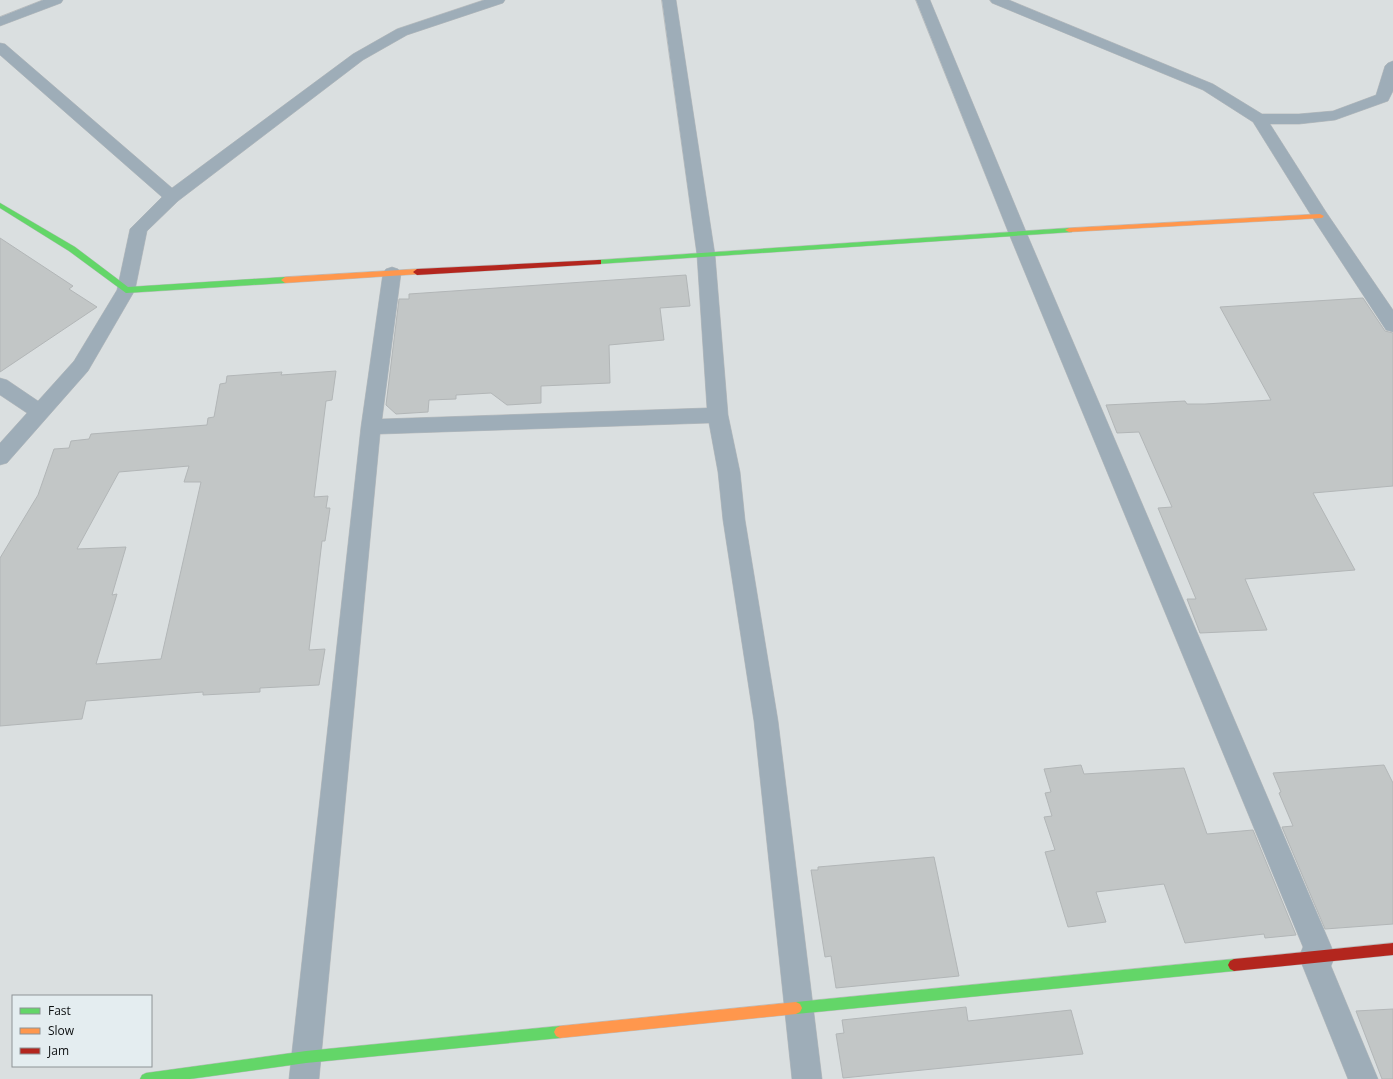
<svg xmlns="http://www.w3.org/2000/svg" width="1393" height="1079" font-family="'Open Sans',sans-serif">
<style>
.building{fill:#c2c6c6;stroke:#b2b6b7;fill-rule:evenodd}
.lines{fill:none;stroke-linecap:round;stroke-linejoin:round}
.street-casing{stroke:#babdbe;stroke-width:1}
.fast-casing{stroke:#babdbe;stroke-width:1}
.slow-casing{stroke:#babdbe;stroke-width:1}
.jam-casing{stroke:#babdbe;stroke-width:1}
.street{fill:#9eadb8;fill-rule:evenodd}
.fast{fill:#63d668;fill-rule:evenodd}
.slow{fill:#ff974d;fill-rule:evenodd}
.jam{fill:#b3261e;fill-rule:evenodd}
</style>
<rect width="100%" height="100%" fill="#dadfe0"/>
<g class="building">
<polygon points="0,238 73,286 69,289 97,307 0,372"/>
<polygon points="686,275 690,306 660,308 664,340 609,345 610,383 541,386 541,403 507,405 491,393 456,395 456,399 429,400 428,412 396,414 386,405 399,299 409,299 409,294"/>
<polygon points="1363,298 1385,331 1393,333 1393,486 1313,493 1355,570 1245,579 1267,630 1200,633 1187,599 1196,599 1158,508 1172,507 1139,432 1117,433 1106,405 1185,401 1187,404 1205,404 1271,400 1220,307"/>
<path d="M336,371L332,400L326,401L314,497L328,496L326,508H330L325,541H322L309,650L325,649L319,685L260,688V692L203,695V692L86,701L82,719L0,726V558L38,495L54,449L69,448L71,441L89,439L91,434L207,425L208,418L214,417L220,384L226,383L227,376L282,372L281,375ZM189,466L184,482H201L161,659L96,664L117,594L112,595L126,547L77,549L119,472Z"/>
<polygon points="1081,765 1084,774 1184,768 1207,834 1253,830 1296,935 1265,938 1264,934 1185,943 1164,884 1096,892 1106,922 1068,927 1045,852 1055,850 1044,817 1052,816 1045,793 1051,792 1044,769"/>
<polygon points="1384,765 1393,783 1393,924 1325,929 1282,827 1293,826 1279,793 1281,792 1273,773"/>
<polygon points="934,857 959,976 836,988 831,956 825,957 811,870 818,870 818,867"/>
<polygon points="966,1007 968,1021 1071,1010 1083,1054 843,1078 836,1034 844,1033 842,1020"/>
<polygon points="1393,1009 1393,1079 1382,1079 1356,1011"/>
</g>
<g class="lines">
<g class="street-casing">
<g id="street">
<polygon points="43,0 63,0 61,3 0,26 0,17"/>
<polygon points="484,0 505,0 503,3 407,35 363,60 178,201 147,231 135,290 88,371 7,463 0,465 0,443 27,413 0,395 0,378 7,380 38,401 74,361 117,290 130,229 162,197 0,55 0,43 5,44 172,188 353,54 397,29"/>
<polygon points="662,0 676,0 715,255 728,415 740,472 745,520 778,721 822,1079 792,1079 754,721 723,520 718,472 709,423 380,434 319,1079 289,1079 361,427 383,273 386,269 392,267 398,269 401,273 382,419 707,408 697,255"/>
<polygon points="916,0 930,0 1027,234 1331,946 1335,956 1331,966 1378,1079 1348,1079 1299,957 1303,947 1009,234"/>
<polygon points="990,0 1009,0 1213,84 1262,114 1299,114 1333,111 1376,95 1385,66 1388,63 1393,61 1393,91 1388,101 1335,120 1299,124 1270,124 1326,212 1393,310 1393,332 1386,330 1314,220 1253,122 1203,90 992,3"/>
</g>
</g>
<g class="fast-casing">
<g id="fast">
<polygon points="0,203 75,247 128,287 285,277 289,280 285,283 126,293 69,251 0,208"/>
<polygon points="1069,228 1073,230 1072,232 598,264 594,262 598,260"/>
<polygon points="1234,959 1238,961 1240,965 1238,969 1234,971 796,1014 792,1012 790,1008 792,1004 796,1002"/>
<polygon points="560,1026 564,1028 566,1032 564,1036 560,1038 306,1063 190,1079 140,1079 142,1075 146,1073 306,1051"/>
</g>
</g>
<g class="slow-casing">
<g id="slow">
<polygon points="1320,214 1324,216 1322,218 1069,232 1065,230 1069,228"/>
<polygon points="417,269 420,270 420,274 285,283 281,280 285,277"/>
<polygon points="796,1002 800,1004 802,1008 800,1012 796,1014 560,1038 556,1036 554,1032 556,1028 560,1026"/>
</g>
</g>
<g class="jam-casing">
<g id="jam">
<polygon points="598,260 601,260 601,264 417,275 413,272 417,269"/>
<polygon points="1393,943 1393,955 1234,971 1230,969 1228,965 1230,961 1234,959"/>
</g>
</g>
<use href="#street" class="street"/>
<use href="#fast" class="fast"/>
<use href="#slow" class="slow"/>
<use href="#jam" class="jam"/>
</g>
<rect x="12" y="995" width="140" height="72" fill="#e4edf0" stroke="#8e9496"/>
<rect x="20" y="1008" width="20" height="6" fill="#63d668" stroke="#8e9496"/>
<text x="48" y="1015" font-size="12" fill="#0c0f10">Fast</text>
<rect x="20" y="1028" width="20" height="6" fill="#ff974d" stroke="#8e9496"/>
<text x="48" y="1035" font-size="12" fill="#0c0f10">Slow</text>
<rect x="20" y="1048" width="20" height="6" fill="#b3261e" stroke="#8e9496"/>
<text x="48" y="1055" font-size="12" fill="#0c0f10">Jam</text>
</svg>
